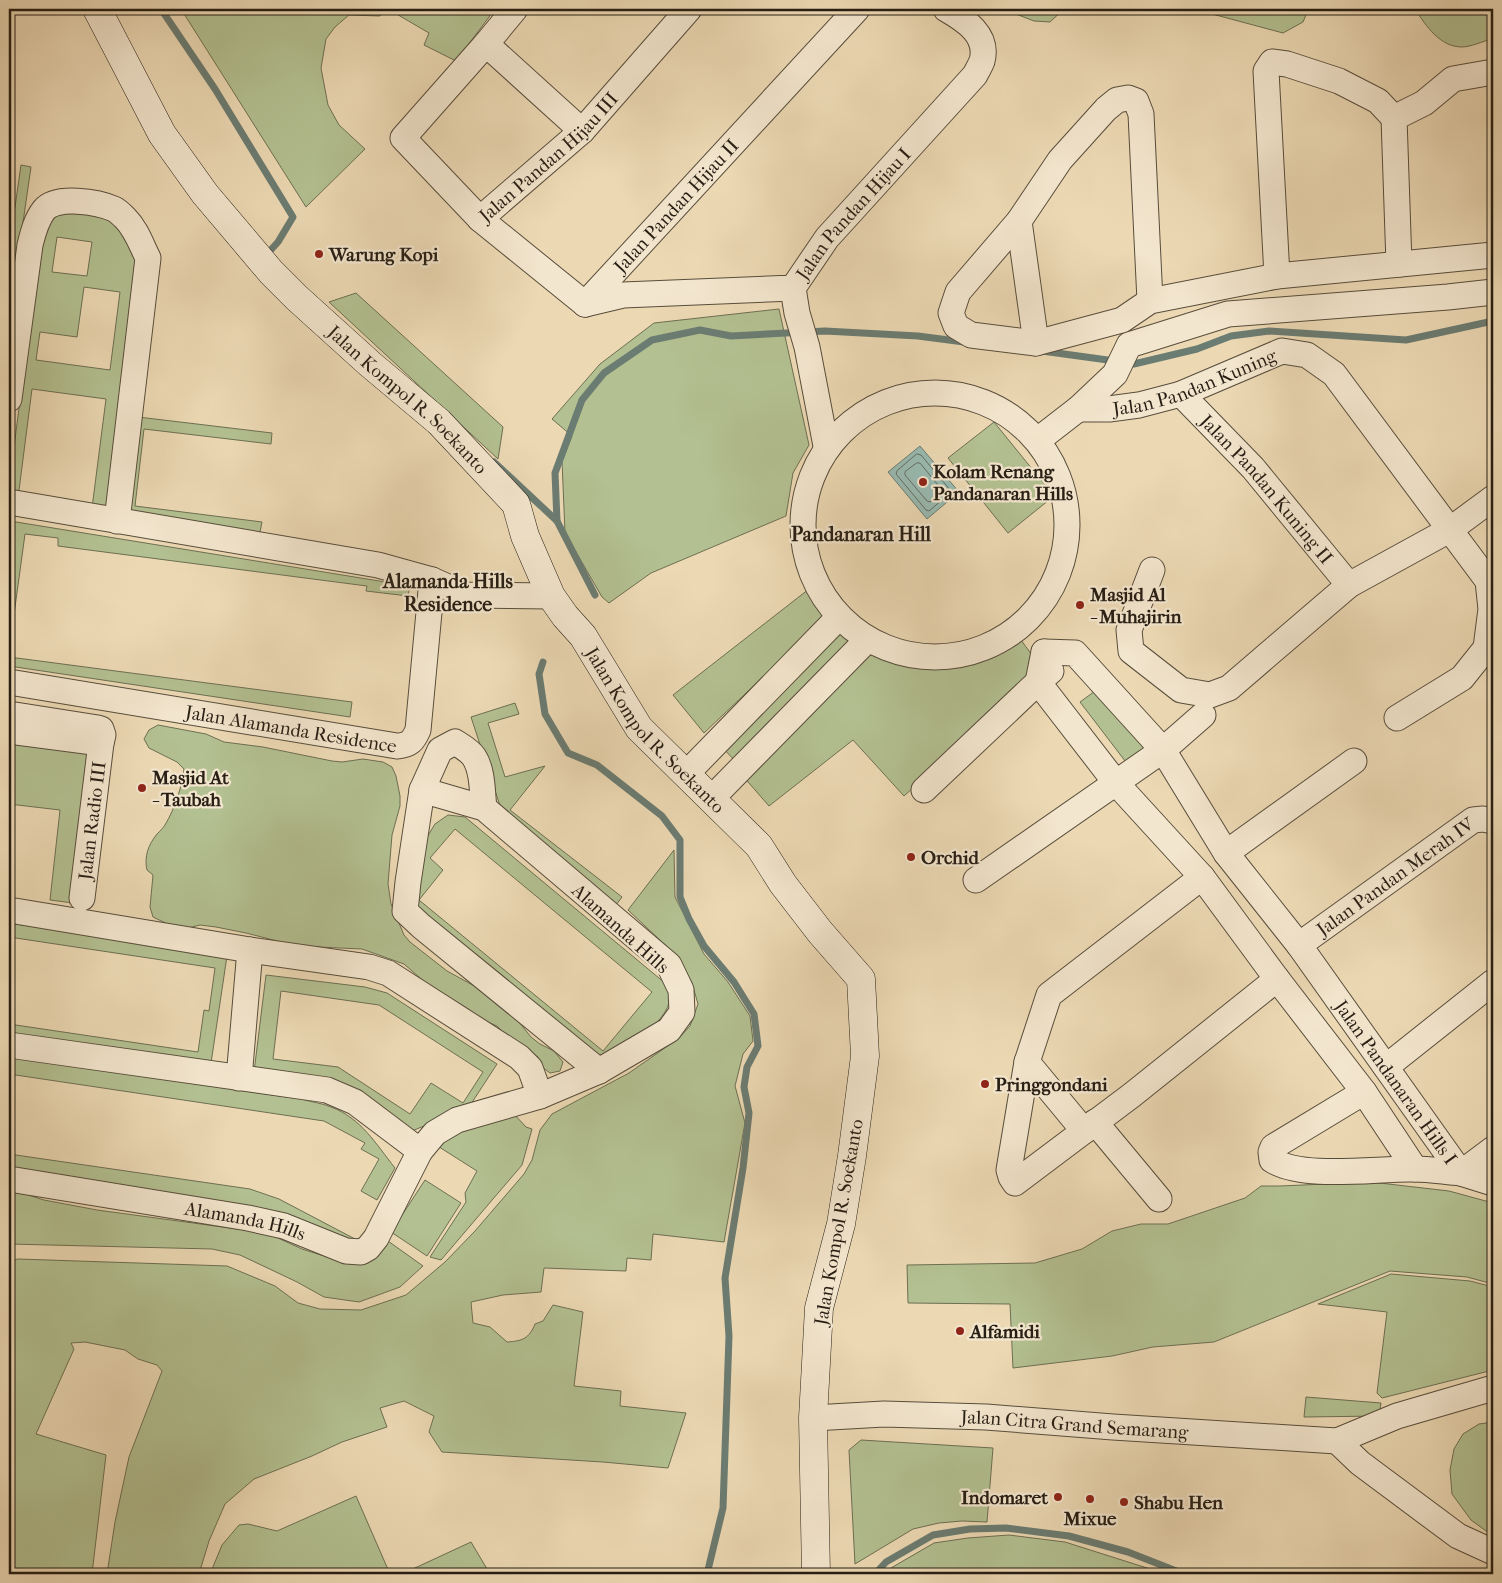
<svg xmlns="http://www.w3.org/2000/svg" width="1502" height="1583" font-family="'IM FELL French Canon',serif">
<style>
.green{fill:#b3c091;stroke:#6d6f52;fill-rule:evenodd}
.water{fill:#99bab1;stroke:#6b7c72}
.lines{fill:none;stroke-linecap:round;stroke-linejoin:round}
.shore{stroke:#606c62;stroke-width:1}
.stream{stroke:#6b7c72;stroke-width:7}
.street-casing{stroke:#584d3c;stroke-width:27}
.secondary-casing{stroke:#271e14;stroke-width:29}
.street{stroke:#f3e6ce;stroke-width:25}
.secondary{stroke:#f3e6ce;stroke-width:28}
.poi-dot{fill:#8f2418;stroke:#f3e6ce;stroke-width:2}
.labels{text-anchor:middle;stroke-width:4.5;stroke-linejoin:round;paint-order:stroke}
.street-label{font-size:19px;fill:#271e14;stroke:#f3e6ce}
.poi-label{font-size:19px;font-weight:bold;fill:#271e14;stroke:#f3e6ce;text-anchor:start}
.neighbourhood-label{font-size:20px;font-weight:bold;fill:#271e14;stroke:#f3e6ce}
</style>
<rect width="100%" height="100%" fill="#ecd9b4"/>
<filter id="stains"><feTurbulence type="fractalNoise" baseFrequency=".004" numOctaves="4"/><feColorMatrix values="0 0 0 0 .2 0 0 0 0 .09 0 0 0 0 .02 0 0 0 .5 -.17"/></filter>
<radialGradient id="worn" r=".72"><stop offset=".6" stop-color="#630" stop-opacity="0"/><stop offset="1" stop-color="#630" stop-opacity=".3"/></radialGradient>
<g class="green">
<polygon points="181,9 384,9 380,16 349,15 335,27 326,39 321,68 328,105 339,125 365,149 306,207"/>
<polygon points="388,9 495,9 456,61 424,45 429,33"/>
<polygon points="1003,9 1064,9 1050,22 1034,21"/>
<polygon points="1199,9 1308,9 1308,10 1303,22 1283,33 1201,11"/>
<path d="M1415,9H1493V38C1485,41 1470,47 1462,47C1440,47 1426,26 1415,9Z"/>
<polygon points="21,165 31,167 9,319 9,249"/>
<path d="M85,209L118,223L137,256L106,510L92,508L106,399L32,389L18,498L9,497V485L42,232L48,214ZM57,237L92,242L87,276L52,272ZM84,287L120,292L110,370L36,360L40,332L77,337Z"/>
<polygon points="356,293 503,427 498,459 329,302"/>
<polygon points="779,309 809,445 793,473 786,516 651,573 609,603 602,597 565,533 562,461 572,436 552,419 600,364 654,323"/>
<polygon points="138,417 272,433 271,444 144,429 135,506 262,522 260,532 125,516"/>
<polygon points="994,422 1054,496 1008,533 948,458"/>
<polygon points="10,521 410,586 408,596 366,591 367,586 58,546 58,538 25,534 9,651"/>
<polygon points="809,589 826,617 704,733 673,695"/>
<polygon points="840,632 851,643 738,764 720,745"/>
<path d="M1018,636L1032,655L1026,687L904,796L853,740L769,806L742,775L871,648C909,659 941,671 981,657C993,652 1006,643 1018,636Z"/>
<polygon points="9,657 352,702 350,717 9,666"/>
<polygon points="1102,686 1154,754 1132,770 1080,702"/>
<polygon points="515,703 519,714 488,723 505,777 545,766 510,810 622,897 616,905 504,818 471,717"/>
<path d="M158,725L206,734L224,742L263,747L332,761L342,762L363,759L383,762L392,767L396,776L400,796V806L392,835L388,884L391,904L404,935L410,942L447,971L480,989L515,1017L531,1037L540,1044L554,1051L563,1062L560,1071L550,1073L542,1067L538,1057L530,1052L514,1039L504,1033L497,1026L477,1017L470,1010L460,1004L451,1002L441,996L404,964L362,949L297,946L246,933L216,927L200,925L180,930L153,917L150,907L153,875L147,870C144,857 148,845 157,834C160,831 163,828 165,825C175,808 182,787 184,769L177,762L149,748L144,739L149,730Z"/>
<polygon points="9,738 91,747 73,903 50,900 60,810 9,804"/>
<path d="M448,815L465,817L665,983L671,991C671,995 671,999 669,1003C662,1028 620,1050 599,1063L411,908L424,842L435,824ZM455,829L652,992L603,1051L419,900L443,870L430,858Z"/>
<path d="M674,850L675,897L704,954L728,982L750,1016L753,1041L743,1054L735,1086L745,1123L724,1242L653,1234L651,1260L627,1258L626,1271L544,1268L541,1292L503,1295L471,1302L473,1323L490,1327L507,1342C522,1341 529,1339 535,1324L543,1321L553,1305L583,1312L574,1386L621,1391L620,1406L686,1413L668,1468L603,1462L442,1452L429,1432L434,1416L404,1401L380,1408L387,1427L342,1442L312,1456L254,1479L225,1504L209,1541L199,1574H107L115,1522L129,1457L162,1371L157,1365L138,1359L125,1350L85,1342L71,1343L74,1349L36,1434L106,1455L92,1574H9V1261L18,1259L227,1266L275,1286L298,1303L320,1309L361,1310L406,1295L445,1262L475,1231L524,1174L532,1160L540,1130L552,1114L629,1073L679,1038L690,1026L698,1004L692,983L678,957L628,910Z"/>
<polygon points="9,923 227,956 211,1063 9,1033 9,1024 198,1052 204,1010 209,1011 215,968 9,937"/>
<path d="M266,975L365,987L387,993L497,1064L469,1107L412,1131L254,1072ZM281,991L379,1005L483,1072L463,1103L431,1083L410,1114L338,1067L273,1059Z"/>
<path d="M9,1057L301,1099C311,1102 322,1103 331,1107C361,1118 376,1144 395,1168L377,1200L361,1191L379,1159L361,1149L365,1143L324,1121L9,1074Z"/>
<polygon points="513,1113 526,1127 532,1129 522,1165 441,1260 430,1257 466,1202 465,1193 477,1171 436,1145 455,1128"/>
<polygon points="9,1154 250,1189 279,1199 355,1239 352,1246 9,1171"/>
<polygon points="425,1180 461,1203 427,1256 391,1232"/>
<polygon points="1371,1182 1449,1191 1493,1203 1493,1284 1467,1277 1390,1271 1214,1342 1153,1347 1112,1356 1013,1368 1010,1304 908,1303 907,1265 1035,1263 1082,1249 1112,1231 1141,1224 1168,1224 1245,1198 1261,1186 1280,1186"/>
<polygon points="9,1189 44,1200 97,1210 267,1233 302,1249 340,1261 388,1241 423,1266 400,1287 359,1302 324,1297 297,1282 240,1255 212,1249 9,1244"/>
<polygon points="1391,1274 1470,1281 1493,1287 1493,1370 1382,1398 1377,1393 1387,1312 1318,1304"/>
<polygon points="1306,1397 1381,1403 1379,1416 1304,1417"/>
<polygon points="1493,1422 1493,1536 1471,1520 1452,1494 1450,1470 1454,1449 1463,1434 1479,1424"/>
<polygon points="861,1440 993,1448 987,1522 962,1521 939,1523 913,1529 855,1564 849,1450"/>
<polygon points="356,1496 390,1574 210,1574 222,1545 239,1525 248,1524 277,1531"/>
<polygon points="1009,1535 1065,1542 1166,1574 886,1574 891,1568 934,1543 968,1538"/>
<polygon points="471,1542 490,1574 402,1574"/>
</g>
<polygon class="water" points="920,446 959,492 927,519 888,472"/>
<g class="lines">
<g class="shore">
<polygon points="917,454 921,455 951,491 950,493 929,511 926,510 896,474 897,471"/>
<polygon points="917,463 920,463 942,490 942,492 930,502 927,501 905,475 905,472"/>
</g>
<g class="stream">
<polyline points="161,9 215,89 293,217 278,242 268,253 271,256"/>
<polyline points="1042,351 1115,361"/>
<polyline points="1126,363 1134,364 1197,349 1231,336 1269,331 1406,340 1493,321"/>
<polyline points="494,462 557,521"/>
<polyline points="595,595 557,521 555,473 582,400 604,373 652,340 700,330 731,336 825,331 918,336 964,342"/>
<polyline points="543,662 539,674 545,714 568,753 597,765 662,816 680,840 680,897 689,919 704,946 734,982 754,1014 758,1046 747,1067 744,1087 749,1113 743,1168 725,1278 729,1336 723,1508 707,1574"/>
<polyline points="875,1574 886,1562 933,1535 970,1529 1006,1528 1069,1536 1128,1552 1184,1574"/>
</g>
<g class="street-casing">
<g id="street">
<path id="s1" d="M515,9L486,44L403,138L480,219L582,131L689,9"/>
<polyline points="486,44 582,131"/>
<polyline points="480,219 585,304"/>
<polyline points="1019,221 1036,343"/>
<polyline points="1399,264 1394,118 1424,103 1453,79 1493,72"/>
<polyline points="1277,276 1266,71 1272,62 1287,64 1339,81 1378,101 1394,118"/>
<polyline points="793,288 797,313 807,347 826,446"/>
<polyline points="1150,301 1141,114 1136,101 1128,98 1117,100 1106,109 1060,160 1019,221 958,292 951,313 956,326 971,335 1036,343 1122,320 1150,301 1277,276 1493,255"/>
<path id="s2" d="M585,304L623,295L793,288L827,238L975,75C977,71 980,66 982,61C989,35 965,20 946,9"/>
<path id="s3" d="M585,304L857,9"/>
<circle cx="935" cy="525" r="132"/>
<path id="s4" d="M1181,394L1253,468L1349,585"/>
<path d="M9,399L30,245C33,233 36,220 44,210C56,195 98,202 114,209C118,211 122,215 125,218C136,229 141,244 148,258L117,521"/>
<path id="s5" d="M1078,409H1109L1139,405L1181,394L1282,351L1307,355L1334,374L1488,581L1491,609L1486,648L1462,678L1397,718"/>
<polyline points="1038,440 1078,409 1115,374 1129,345 1228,314 1448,297 1493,292"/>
<polyline points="9,502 378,565 432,580 466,595 551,596"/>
<polyline points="1152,570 1129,630 1131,651 1181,690 1210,695 1229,688 1349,585 1451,529 1493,498"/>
<polyline points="1044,652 1038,682 1116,783 1202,877 1277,979 1364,1092 1415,1169"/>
<polyline points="1044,652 1075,653 1163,750 1203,715"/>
<path id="s6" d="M9,682L397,746C410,745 413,741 418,730L432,580"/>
<polyline points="9,714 98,728 101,729 103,735 101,743 9,731"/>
<polyline points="686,774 838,618"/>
<polyline points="924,790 1038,682 1051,671"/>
<polyline points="711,799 867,640"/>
<path d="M484,808C482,792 483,771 474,757C469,750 461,746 455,742L440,750L422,790L408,882L405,911L421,926L599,1071"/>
<polyline points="1226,853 1354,761"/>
<polyline points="1202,877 1049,995 1027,1062 1009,1170 1011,1177 1015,1183 1132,1095 1277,979"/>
<path id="s7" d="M976,880L1163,750L1226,853L1299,945L1461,1173C1446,1172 1430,1169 1415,1169C1377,1168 1303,1180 1272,1160L1271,1152L1273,1147L1364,1092"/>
<path id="s8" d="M82,898L101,743"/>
<polyline points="9,910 250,950 369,967 388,973 519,1057 530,1068 540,1096"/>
<path id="s9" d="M1299,945L1473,820L1483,819L1493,821"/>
<polyline points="9,1045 327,1090 355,1102 420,1151"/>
<polyline points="1027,1062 1084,1131"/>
<polyline points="1386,1067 1493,982"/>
<polyline points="239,1078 250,950"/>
<polyline points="1095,1122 1159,1199"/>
<polyline points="1461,1173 1493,1149"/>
<polyline points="1461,1173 1493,1183"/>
<path id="s10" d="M9,1179L248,1218L284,1226L346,1251L361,1252L368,1248L376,1238L420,1151L435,1133L457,1120L540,1096L599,1071L669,1030L682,1012L681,990L669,965L484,808L422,790"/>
<path id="s11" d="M813,1418L884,1414L986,1417L1113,1427L1337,1441L1397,1416L1493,1388"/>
<polyline points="1337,1441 1360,1463 1458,1536 1493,1552"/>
</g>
</g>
<g class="secondary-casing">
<g id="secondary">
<path id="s12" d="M97,9L162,134L205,194L271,272L297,298L370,364L439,422L516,504L525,536L551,596L565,616L583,636L639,728L759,846L783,884L820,932L861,979L865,1056L852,1156L841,1224L819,1308L813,1418L816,1574"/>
</g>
</g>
<use href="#street" class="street"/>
<use href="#secondary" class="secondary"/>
</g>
<g class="poi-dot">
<circle cx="319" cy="254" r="5"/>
<circle cx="923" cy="482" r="5"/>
<circle cx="1080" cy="605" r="5"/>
<circle cx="142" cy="788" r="5"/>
<circle cx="911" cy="857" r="5"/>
<circle cx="985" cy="1084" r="5"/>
<circle cx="960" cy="1331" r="5"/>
<circle cx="1058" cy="1497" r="5"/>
<circle cx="1090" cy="1499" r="5"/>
<circle cx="1124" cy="1502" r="5"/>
</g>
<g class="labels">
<g class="street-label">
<text dy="7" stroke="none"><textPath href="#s1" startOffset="375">Jalan Pandan Hijau III</textPath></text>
<text dy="7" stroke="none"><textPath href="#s3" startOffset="134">Jalan Pandan Hijau II</textPath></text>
<text dy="7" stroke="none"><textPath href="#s2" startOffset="305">Jalan Pandan Hijau I</textPath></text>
<text dy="7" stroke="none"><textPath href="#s5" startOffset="121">Jalan Pandan Kuning</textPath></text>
<text dy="7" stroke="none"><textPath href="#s12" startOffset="504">Jalan Kompol R. Soekanto</textPath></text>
<text dy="7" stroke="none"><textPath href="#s4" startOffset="128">Jalan Pandan Kuning II</textPath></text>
<text dy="7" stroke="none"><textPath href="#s6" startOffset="286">Jalan Alamanda Residence</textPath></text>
<text dy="7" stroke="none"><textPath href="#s12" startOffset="924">Jalan Kompol R. Soekanto</textPath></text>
<text dy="7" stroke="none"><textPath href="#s8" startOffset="78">Jalan Radio III</textPath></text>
<text dy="7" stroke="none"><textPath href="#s9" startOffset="118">Jalan Pandan Merah IV</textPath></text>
<text transform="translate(621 928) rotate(42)" y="7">Alamanda Hills</text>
<text dy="7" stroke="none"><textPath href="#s7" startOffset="634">Jalan Pandanaran Hills I</textPath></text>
<text dy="7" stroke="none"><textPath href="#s10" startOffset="240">Alamanda Hills</textPath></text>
<text transform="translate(838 1222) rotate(-80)" y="7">Jalan Kompol R. Soekanto</text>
<text dy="7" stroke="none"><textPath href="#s11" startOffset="262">Jalan Citra Grand Semarang</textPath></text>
</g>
<g class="poi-label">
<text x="329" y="261">Warung Kopi</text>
<text x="933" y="478">Kolam Renang<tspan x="933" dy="22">Pandanaran Hills</tspan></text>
<text x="1090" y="601">Masjid Al<tspan x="1090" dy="22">- Muhajirin</tspan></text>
<text x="152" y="784">Masjid At<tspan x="152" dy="22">- Taubah</tspan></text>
<text x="921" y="864">Orchid</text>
<text x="995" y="1091">Pringgondani</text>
<text x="970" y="1338">Alfamidi</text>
<text x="1048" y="1504" text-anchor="end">Indomaret</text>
<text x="1134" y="1509">Shabu Hen</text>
<text x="1090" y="1525" text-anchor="middle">Mixue</text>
</g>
<g class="neighbourhood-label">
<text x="861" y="541">Pandanaran Hill</text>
<text x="448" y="588">Alamanda Hills<tspan x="448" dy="23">Residence</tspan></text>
</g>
</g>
<rect width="1502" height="1583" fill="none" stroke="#ecd9b4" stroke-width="30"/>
<rect x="10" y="10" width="1482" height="1563" fill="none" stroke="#271e14" stroke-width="2.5"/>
<rect x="15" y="15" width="1472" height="1553" fill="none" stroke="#271e14"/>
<rect width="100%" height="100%" filter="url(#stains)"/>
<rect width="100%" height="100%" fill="url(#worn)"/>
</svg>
